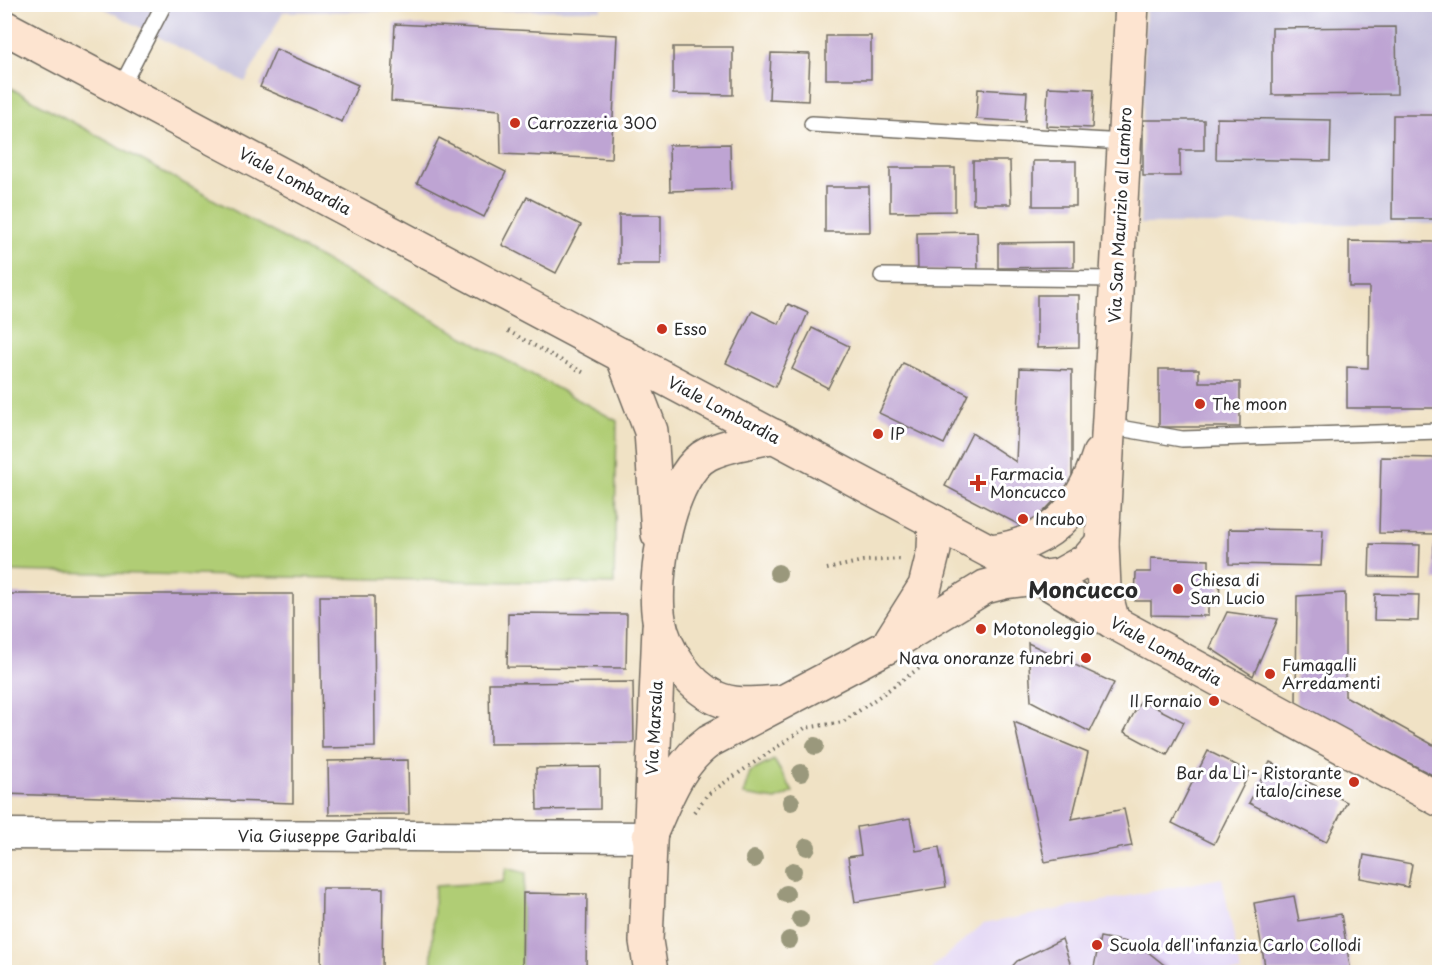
<svg xmlns="http://www.w3.org/2000/svg" width="1444" height="977" font-family="'Playpen Sans',sans-serif">
<style>
.built{fill:#e1d4f4}
.industrial{fill:#c5c0db}
.green{fill:#b0cd74;stroke:#6e7c50;stroke-width:1.5}
.building{fill:#bea4d3}
.lines{fill:none;stroke-linecap:round;stroke-linejoin:round}
.service-casing{stroke:#706b61;stroke-width:18}
.minor-casing{stroke:#706b61;stroke-width:33}
.secondary-casing{stroke:#706b61;stroke-width:36}
.path{stroke:#706b61;stroke-width:4;stroke-dasharray:1.5 4.5;stroke-linecap:butt}
.service{stroke:#fff;stroke-width:15}
.minor{stroke:#fff;stroke-width:30}
.secondary{stroke:#fde4d0;stroke-width:33}
.tree{fill:#9a987c}
.poi-dot{fill:#c8321e;stroke:#fff;stroke-width:2}
.labels{text-anchor:middle;stroke-width:6;stroke-linejoin:round;paint-order:stroke}
.poi-label{font-size:16px;fill:#2b2b2b;stroke:#fff;text-anchor:start}
.street-label{font-size:16px;fill:#2b2b2b;stroke:#fff}
.district-label{font-size:22px;font-weight:bold;fill:#2b2b2b;stroke:#fff}
</style>
<rect width="100%" height="100%" fill="#fff"/>
<filter id="ink" filterUnits="userSpaceOnUse"><feTurbulence type="fractalNoise" baseFrequency=".0167" numOctaves="2"/><feDisplacementMap in="SourceGraphic" scale="12" xChannelSelector="R" yChannelSelector="G"/><feConvolveMatrix kernelMatrix="1 2 1 2 8 2 1 2 1" color-interpolation-filters="sRGB"/></filter>
<filter id="wash" filterUnits="userSpaceOnUse"><feTurbulence type="fractalNoise" baseFrequency=".008" numOctaves="4" result="noise"/><feDisplacementMap in="SourceGraphic" scale="24" xChannelSelector="R" yChannelSelector="G"/><feGaussianBlur stdDeviation="1.35" result="paint"/><feColorMatrix in="noise" values="0 0 0 0 0 0 0 0 0 0 0 0 0 0 0 0 0 1.4 0 .05"/><feComposite in="paint" operator="in"/></filter>
<g filter="url(#wash)">
<rect width="100%" height="100%" fill="#f0e2c5"/>
<polygon class="built" points="1222,878 1241,972 934,972 933,967 983,924"/>
<g class="industrial">
<polygon points="97,5 601,5 601,10 283,12 245,82"/>
<polygon points="1146,5 1439,5 1439,224 1140,224"/>
</g>
<g class="green">
<polygon points="5,85 617,421 614,584 5,571"/>
<polygon points="774,760 793,792 776,800 743,795 750,772"/>
<polygon points="506,868 526,873 523,893 522,972 431,972 435,886 503,882"/>
</g>
<g id="blocks">
<g class="building">
<polygon points="395,24 617,35 611,159 501,154 500,110 391,101"/>
<polygon points="1396,27 1397,94 1272,95 1272,28"/>
<rect x="826" y="36" width="45" height="43"/>
<polygon points="673,47 733,47 733,95 673,94"/>
<polygon points="276,49 358,85 342,122 260,87"/>
<polygon points="771,53 810,54 808,101 769,99"/>
<polygon points="1048,87 1094,89 1092,128 1046,126"/>
<polygon points="978,89 1027,92 1025,122 976,119"/>
<polygon points="1393,115 1440,115 1439,219 1392,219"/>
<polygon points="1217,118 1331,120 1330,161 1216,159"/>
<polygon points="1143,120 1204,120 1204,150 1180,150 1180,176 1143,176"/>
<polygon points="439,138 506,172 484,217 417,183"/>
<polygon points="730,144 731,189 670,191 669,145"/>
<polygon points="973,161 1010,161 1011,204 973,204"/>
<rect x="1033" y="161" width="43" height="45"/>
<polygon points="890,168 955,168 955,211 890,212"/>
<polygon points="825,187 869,187 870,232 825,232"/>
<polygon points="527,197 581,225 556,273 502,245"/>
<rect x="619" y="215" width="42" height="49"/>
<polygon points="977,232 978,271 918,271 917,233"/>
<polygon points="1349,241 1440,242 1440,408 1347,408 1347,367 1368,368 1369,287 1349,287"/>
<polygon points="1074,242 1074,267 998,268 998,243"/>
<polygon points="1037,295 1079,295 1079,347 1037,348"/>
<polygon points="788,304 808,313 775,387 726,363 752,311 779,324"/>
<polygon points="812,328 849,346 828,388 792,369"/>
<polygon points="903,363 968,394 944,444 879,413"/>
<polygon points="1020,368 1072,370 1072,482 1027,529 945,486 972,433 1016,462"/>
<polygon points="1159,369 1199,369 1199,382 1240,382 1240,427 1159,427"/>
<polygon points="1381,457 1439,458 1438,534 1379,533"/>
<polygon points="1229,529 1323,530 1321,566 1229,564"/>
<polygon points="1370,544 1420,545 1419,577 1369,576"/>
<rect x="1434" y="544" width="6" height="36"/>
<polygon points="1151,558 1209,560 1209,578 1220,578 1219,604 1208,603 1208,616 1151,615 1151,601 1135,601 1136,572 1151,572"/>
<polygon points="1345,593 1345,696 1435,746 1440,671 1440,779 1296,704 1297,596"/>
<polygon points="4,594 293,594 293,803 4,794"/>
<polygon points="1375,594 1419,595 1418,621 1374,620"/>
<polygon points="320,596 374,596 375,747 322,748"/>
<polygon points="1227,612 1278,619 1253,676 1210,648"/>
<polygon points="508,613 627,614 626,668 507,667"/>
<polygon points="1028,643 1114,683 1090,732 1031,701"/>
<polygon points="633,682 634,743 490,744 489,683"/>
<polygon points="1141,700 1184,722 1167,755 1124,732"/>
<polygon points="1014,722 1088,753 1072,819 1124,809 1132,846 1045,862"/>
<polygon points="1208,751 1250,772 1214,844 1172,823"/>
<polygon points="408,760 409,814 329,815 328,761"/>
<polygon points="1270,762 1347,802 1326,842 1249,803"/>
<polygon points="600,767 600,809 537,810 536,768"/>
<polygon points="910,818 916,851 939,847 946,887 855,902 848,857 861,855 857,827"/>
<polygon points="1364,855 1412,864 1408,887 1360,878"/>
<polygon points="322,888 383,888 382,972 321,972"/>
<polygon points="523,893 587,894 586,972 522,972"/>
<polygon points="1294,896 1299,921 1341,914 1351,972 1266,972 1254,903"/>
<polygon points="1100,937 1138,944 1173,972 1093,972"/>
<polygon points="1062,939 1073,972 1007,972 1017,961"/>
</g>
</g>
</g>
<g filter="url(#ink)">
<use href="#blocks" fill-opacity="0" stroke="#706b61" stroke-width="1.5"/>
<g class="lines">
<g class="service-casing">
<g id="service">
<polyline points="120,89 164,4"/>
<polyline points="812,124 1124,142"/>
<polyline points="882,276 1116,279"/>
<polyline points="1108,426 1182,439 1440,431"/>
</g>
</g>
<g class="minor-casing">
<polyline id="minor" points="4,834 649,837"/>
</g>
<g class="secondary-casing">
<g id="secondary">
<polyline points="4,27 1042,579 1113,622 1440,800"/>
<polyline points="622,355 651,431 658,534"/>
<path d="M774,436C753,442 727,444 708,454C668,474 652,579 659,619C664,649 688,685 716,698C735,707 760,703 780,702"/>
<path d="M990,551C1049,545 1082,509 1099,454"/>
<polyline points="1113,622 1104,588 1102,543 1132,4"/>
<polyline points="891,640 925,586 934,550 935,522"/>
<path d="M649,837C665,802 677,764 709,741L887,647L985,587L1004,582L1060,575L1087,560L1102,543"/>
<polyline points="651,972 646,941 659,627"/>
</g>
</g>
<g class="path">
<polyline points="508,331 586,374"/>
<polyline points="827,569 863,561 903,559"/>
<polyline points="694,812 708,794 805,728 843,722 935,657"/>
</g>
<use href="#service" class="service"/>
<use href="#minor" class="minor"/>
<use href="#secondary" class="secondary"/>
</g>
<g class="tree">
<circle cx="778" cy="573" r="9"/>
<circle cx="815" cy="746" r="9"/>
<circle cx="801" cy="773" r="9"/>
<circle cx="791" cy="802" r="9"/>
<circle cx="807" cy="847" r="9"/>
<circle cx="754" cy="859" r="9"/>
<circle cx="793" cy="871" r="9"/>
<circle cx="786" cy="894" r="9"/>
<circle cx="800" cy="919" r="9"/>
<circle cx="789" cy="940" r="9"/>
</g>
</g>
<g class="poi-dot">
<circle cx="515" cy="123" r="6"/>
<circle cx="662" cy="329" r="6"/>
<circle cx="1200" cy="404" r="6"/>
<circle cx="878" cy="434" r="6"/>
<path d="M975 474h6v6h6v6h-6v6h-6v-6h-6v-6h6z"/>
<circle cx="1023" cy="519" r="6"/>
<circle cx="1178" cy="589" r="6"/>
<circle cx="981" cy="629" r="6"/>
<circle cx="1086" cy="658" r="6"/>
<circle cx="1270" cy="674" r="6"/>
<circle cx="1214" cy="701" r="6"/>
<circle cx="1354" cy="782" r="6"/>
<circle cx="1097" cy="945" r="6"/>
</g>
<g class="labels">
<g class="poi-label">
<text x="527" y="129">Carrozzeria 300</text>
<text x="674" y="335">Esso</text>
<text x="1212" y="410">The moon</text>
<text x="890" y="440">IP</text>
<text x="990" y="480">Farmacia<tspan x="990" dy="18">Moncucco</tspan></text>
<text x="1035" y="525">Incubo</text>
<text x="1190" y="586">Chiesa di<tspan x="1190" dy="18">San Lucio</tspan></text>
<text x="993" y="635">Motonoleggio</text>
<text x="1074" y="664" text-anchor="end">Nava onoranze funebri</text>
<text x="1282" y="671">Fumagalli<tspan x="1282" dy="18">Arredamenti</tspan></text>
<text x="1202" y="707" text-anchor="end">Il Fornaio</text>
<text x="1342" y="779" text-anchor="end">Bar da Lì - Ristorante<tspan x="1342" dy="18">italo/cinese</tspan></text>
<text x="1109" y="951">Scuola dell'infanzia Carlo Collodi</text>
</g>
<g class="street-label">
<text transform="translate(295 181) rotate(28)" y="6">Viale Lombardia</text>
<text transform="translate(1120 215) rotate(-87)" y="6">Via San Maurizio al Lambro</text>
<text transform="translate(724 410) rotate(28)" y="6">Viale Lombardia</text>
<text transform="translate(1166 651) rotate(29)" y="6">Viale Lombardia</text>
<text transform="translate(654 728) rotate(-87)" y="6">Via Marsala</text>
<text x="327" y="842">Via Giuseppe Garibaldi</text>
</g>
<g class="district-label">
<text x="1083" y="598">Moncucco</text>
</g>
</g>
<rect width="1444" height="977" fill="none" stroke="#fff" stroke-width="24"/>
</svg>
